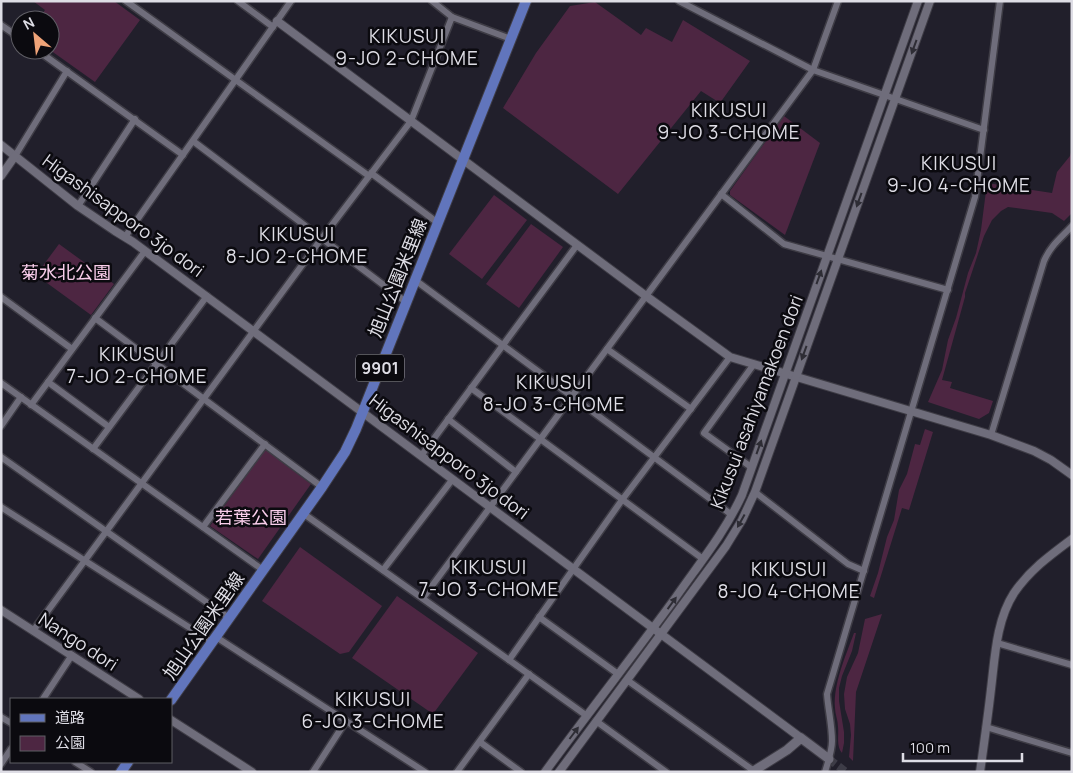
<svg xmlns="http://www.w3.org/2000/svg" width="1073" height="773" font-family="Manrope,'Noto Sans JP',sans-serif">
<style>
.green{fill:#4d2642}
.lines{fill:none;stroke-linecap:round;stroke-linejoin:round}
.tertiary-tunnel{stroke:#3d3c47;stroke-width:8;stroke-dasharray:8 4;stroke-linecap:butt}
.minor-casing{stroke:#3e3c45;stroke-width:9}
.tertiary-casing{stroke:#3e3c45;stroke-width:10}
.secondary-casing{stroke:#3e3c45;stroke-width:11}
.primary-casing{stroke:#3e3c45;stroke-width:12}
.minor{stroke:#6f6d7b;stroke-width:6}
.tertiary{stroke:#6f6d7b;stroke-width:8}
.secondary{stroke:#6f6d7b;stroke-width:9}
.primary{stroke:#6175bc;stroke-width:10}
.oneway{fill:#2e2d35}
.labels{text-anchor:middle;stroke-width:5;stroke-linejoin:round;paint-order:stroke}
.shield{fill:#0b0a0f;stroke:#9f9ea5;stroke-width:1}
.shield-label{font-size:16px;font-weight:bold;fill:#dedde5}
.street-label{font-size:18px;fill:#dedde5;stroke:#0b0a0f}
.park-label{font-size:18px;fill:#f9cdea;stroke:#0b0a0f}
.neighbourhood-label{font-size:19px;letter-spacing:1px;fill:#dedde5;stroke:#0b0a0f}
</style>
<rect width="100%" height="100%" fill="#211f2b"/>
<g class="green">
<polygon points="33,1 114,1 140,20 95,82 50,50 50,20 38,20 45,10"/>
<polygon points="595,2 641,35 646,28 672,42 683,20 750,61 720,103 701,91 618,194 503,108 536,53 570,6"/>
<polygon points="784,116 820,143 785,235 730,195 730,191"/>
<polygon points="1072,149 1072,213 1064,221 1052,213 1008,207 1001,211 992,220 984,236 965,293 965,297 942,380 952,382 950,388 993,401 989,413 979,419 928,402 942,370 948,340 956,318 968,273 976,253 981,230 987,183 1052,193 1057,172 1070,156"/>
<polygon points="494,195 527,220 482,279 449,254"/>
<polygon points="531,224 563,247 519,308 486,284"/>
<polygon points="59,244 114,284 91,315 36,275"/>
<polygon points="925,429 933,432 909,510 902,508 874,598 870,596 878,573 887,537 894,520 899,490 907,474 915,444 920,445"/>
<polygon points="265,449 311,484 258,559 210,526"/>
<polygon points="300,547 382,606 349,652 340,654 262,601"/>
<polygon points="397,596 478,653 433,714 352,658"/>
<polygon points="882,614 856,692 853,761 849,757 851,735 850,724 845,709 844,694 847,677 858,653 865,619"/>
<path d="M854,633H856L852,651L842,676L839,688V701L844,732V743L842,753C836,746 839,736 838,727C838,720 835,714 835,708C833,684 846,655 854,633Z"/>
</g>
<g class="lines">
<polyline class="tertiary-tunnel" points="829,759 846,772"/>
<g class="minor-casing">
<g id="minor">
<polyline points="126,1 369,176"/>
<polyline points="238,1 273,27"/>
<polyline points="432,1 452,17"/>
<polyline points="679,1 813,70 984,130"/>
<polyline points="1,25 20,38"/>
<polyline points="37,50 183,155"/>
<polyline points="193,141 406,302"/>
<polyline points="15,156 67,71"/>
<polyline points="371,173 438,223"/>
<polyline points="721,194 784,244 948,290"/>
<polyline points="78,206 135,119"/>
<polyline points="125,237 291,1"/>
<polyline points="415,280 732,515"/>
<polyline points="1,297 72,349"/>
<polyline points="95,318 322,487"/>
<polyline points="607,349 691,409"/>
<polyline points="48,382 109,427"/>
<polyline points="1,383 263,570"/>
<polyline points="471,388 703,559"/>
<polyline points="31,405 145,251"/>
<polyline points="448,419 516,472"/>
<polyline points="1,426 21,397"/>
<path d="M991,435L1044,261C1051,245 1060,239 1072,226"/>
<polyline points="93,449 207,296"/>
<polyline points="421,456 577,245"/>
<polyline points="1,457 229,618"/>
<polyline points="751,467 704,433 754,364"/>
<polyline points="755,492 848,564 864,571"/>
<polyline points="1,507 212,642"/>
<polyline points="304,514 509,660"/>
<polyline points="203,527 265,444"/>
<polyline points="383,570 452,480"/>
<polyline points="423,598 813,70 838,1"/>
<polyline points="539,617 618,674"/>
<polyline points="33,631 322,238 411,121 452,17 511,39"/>
<polyline points="216,637 425,772"/>
<polyline points="997,643 1072,665"/>
<polyline points="627,680 754,771"/>
<polyline points="43,699 72,655"/>
<polyline points="587,716 509,660 622,500 730,357"/>
<polyline points="1,717 11,723"/>
<polyline points="596,721 666,772"/>
<polyline points="986,727 1072,753"/>
<polyline points="480,742 521,772"/>
<polyline points="75,762 91,772"/>
<polyline points="1,764 11,749"/>
<polyline points="313,772 346,721"/>
<polyline points="457,772 529,674"/>
<path d="M825,772C828,762 832,751 832,741C832,725 828,709 827,694L975,197L1000,1"/>
</g>
</g>
<g class="tertiary-casing">
<g id="tertiary">
<polyline points="277,21 646,296 730,357 991,435 1034,451 1051,460 1072,475"/>
<polyline points="1,145 78,206 115,231 133,242 801,738"/>
<polyline points="1,176 15,156"/>
<polyline points="1,610 139,699"/>
<polyline points="171,720 252,772"/>
<path d="M545,772C588,713 633,656 676,597C699,564 725,532 742,495L918,1"/>
<polyline points="559,772 726,546 742,520 755,492 930,1"/>
<path d="M980,772C984,744 988,716 991,689C995,657 996,621 1014,593C1030,570 1049,556 1072,539"/>
</g>
</g>
<g class="secondary-casing">
<polyline id="secondary" points="752,772 787,750 801,738 829,759"/>
</g>
<g class="primary-casing">
<g id="primary">
<polyline points="171,700 322,487 345,452 356,429 526,1"/>
<polyline points="121,772 128,762"/>
</g>
</g>
<use href="#minor" class="minor"/>
<use href="#tertiary" class="tertiary"/>
<use href="#secondary" class="secondary"/>
<use href="#primary" class="primary"/>
</g>
<defs><path id="oneway-solid" d="M-6-.8H1V-3.2L6.5 0L1 3.2V.8H-6Z" transform="scale(1.25)"/></defs>
<g class="oneway">
<use href="#oneway-solid" transform="translate(914 47) rotate(110)"/>
<use href="#oneway-solid" transform="translate(859 200) rotate(110)"/>
<use href="#oneway-solid" transform="translate(819 277) rotate(-70)"/>
<use href="#oneway-solid" transform="translate(804 353) rotate(110)"/>
<use href="#oneway-solid" transform="translate(759 447) rotate(-70)"/>
<use href="#oneway-solid" transform="translate(741 521) rotate(119)"/>
<use href="#oneway-solid" transform="translate(672 603) rotate(-54)"/>
<use href="#oneway-solid" transform="translate(574 733) rotate(-53)"/>
</g>
<g class="labels">
<rect class="shield" x="356" y="354.5" width="48" height="27" rx="4"/>
<g class="shield-label">
<text x="380" y="374">9901</text>
</g>
<g class="street-label">
<text transform="translate(123 216) rotate(36)" y="6">Higashisapporo 3jo dori</text>
<text transform="translate(398 278) rotate(-68)" y="6">旭山公園米里線</text>
<text transform="translate(757 402) rotate(-69)" y="6">Kikusui asahiyamakoen dori</text>
<text transform="translate(449 457) rotate(37)" y="6">Higashisapporo 3jo dori</text>
<text transform="translate(204 626) rotate(-55)" y="6">旭山公園米里線</text>
<text transform="translate(78 642) rotate(33)" y="6">Nango dori</text>
</g>
<g class="park-label">
<text x="66" y="279">菊水北公園</text>
<text x="251" y="524">若葉公園</text>
</g>
<g class="neighbourhood-label">
<text x="407" y="43">KIKUSUI<tspan x="407" dy="22">9-JO 2-CHOME</tspan></text>
<text x="729" y="117">KIKUSUI<tspan x="729" dy="22">9-JO 3-CHOME</tspan></text>
<text x="959" y="170">KIKUSUI<tspan x="959" dy="22">9-JO 4-CHOME</tspan></text>
<text x="297" y="241">KIKUSUI<tspan x="297" dy="22">8-JO 2-CHOME</tspan></text>
<text x="137" y="361">KIKUSUI<tspan x="137" dy="22">7-JO 2-CHOME</tspan></text>
<text x="554" y="389">KIKUSUI<tspan x="554" dy="22">8-JO 3-CHOME</tspan></text>
<text x="489" y="574">KIKUSUI<tspan x="489" dy="22">7-JO 3-CHOME</tspan></text>
<text x="789" y="576">KIKUSUI<tspan x="789" dy="22">8-JO 4-CHOME</tspan></text>
<text x="373" y="706">KIKUSUI<tspan x="373" dy="22">6-JO 3-CHOME</tspan></text>
</g>
</g>
<rect width="1073" height="773" fill="none" stroke="#dedde5" stroke-width="5"/>
<rect x="10" y="698" width="162" height="65" fill="#0b0a0f" stroke="#5f5e65"/>
<rect x="20" y="714" width="25" height="8" fill="#6175bc" stroke="#5f5e65"/>
<text x="55" y="723" font-size="15" fill="#dedde5">道路</text>
<rect x="20" y="736" width="25" height="15" fill="#4d2642" stroke="#5f5e65"/>
<text x="55" y="748" font-size="15" fill="#dedde5">公園</text>
<g transform="translate(35 35) rotate(332)"><circle r="24" fill="#0b0a0f" stroke="#5f5e65"/>
<path d="M0-4L9 19L0 12L-9 19Z" fill="#efa378"/>
<text y="-8" font-size="14" font-weight="bold" text-anchor="middle" fill="#dedde5">N</text>
</g>
<path d="M903 753v8h119v-8" fill="none" stroke="#dedde5" stroke-width="2.5"/>
<text x="910" y="753" font-size="15" fill="#dedde5" stroke="#0b0a0f" stroke-width="4" paint-order="stroke">100 m</text>
</svg>
